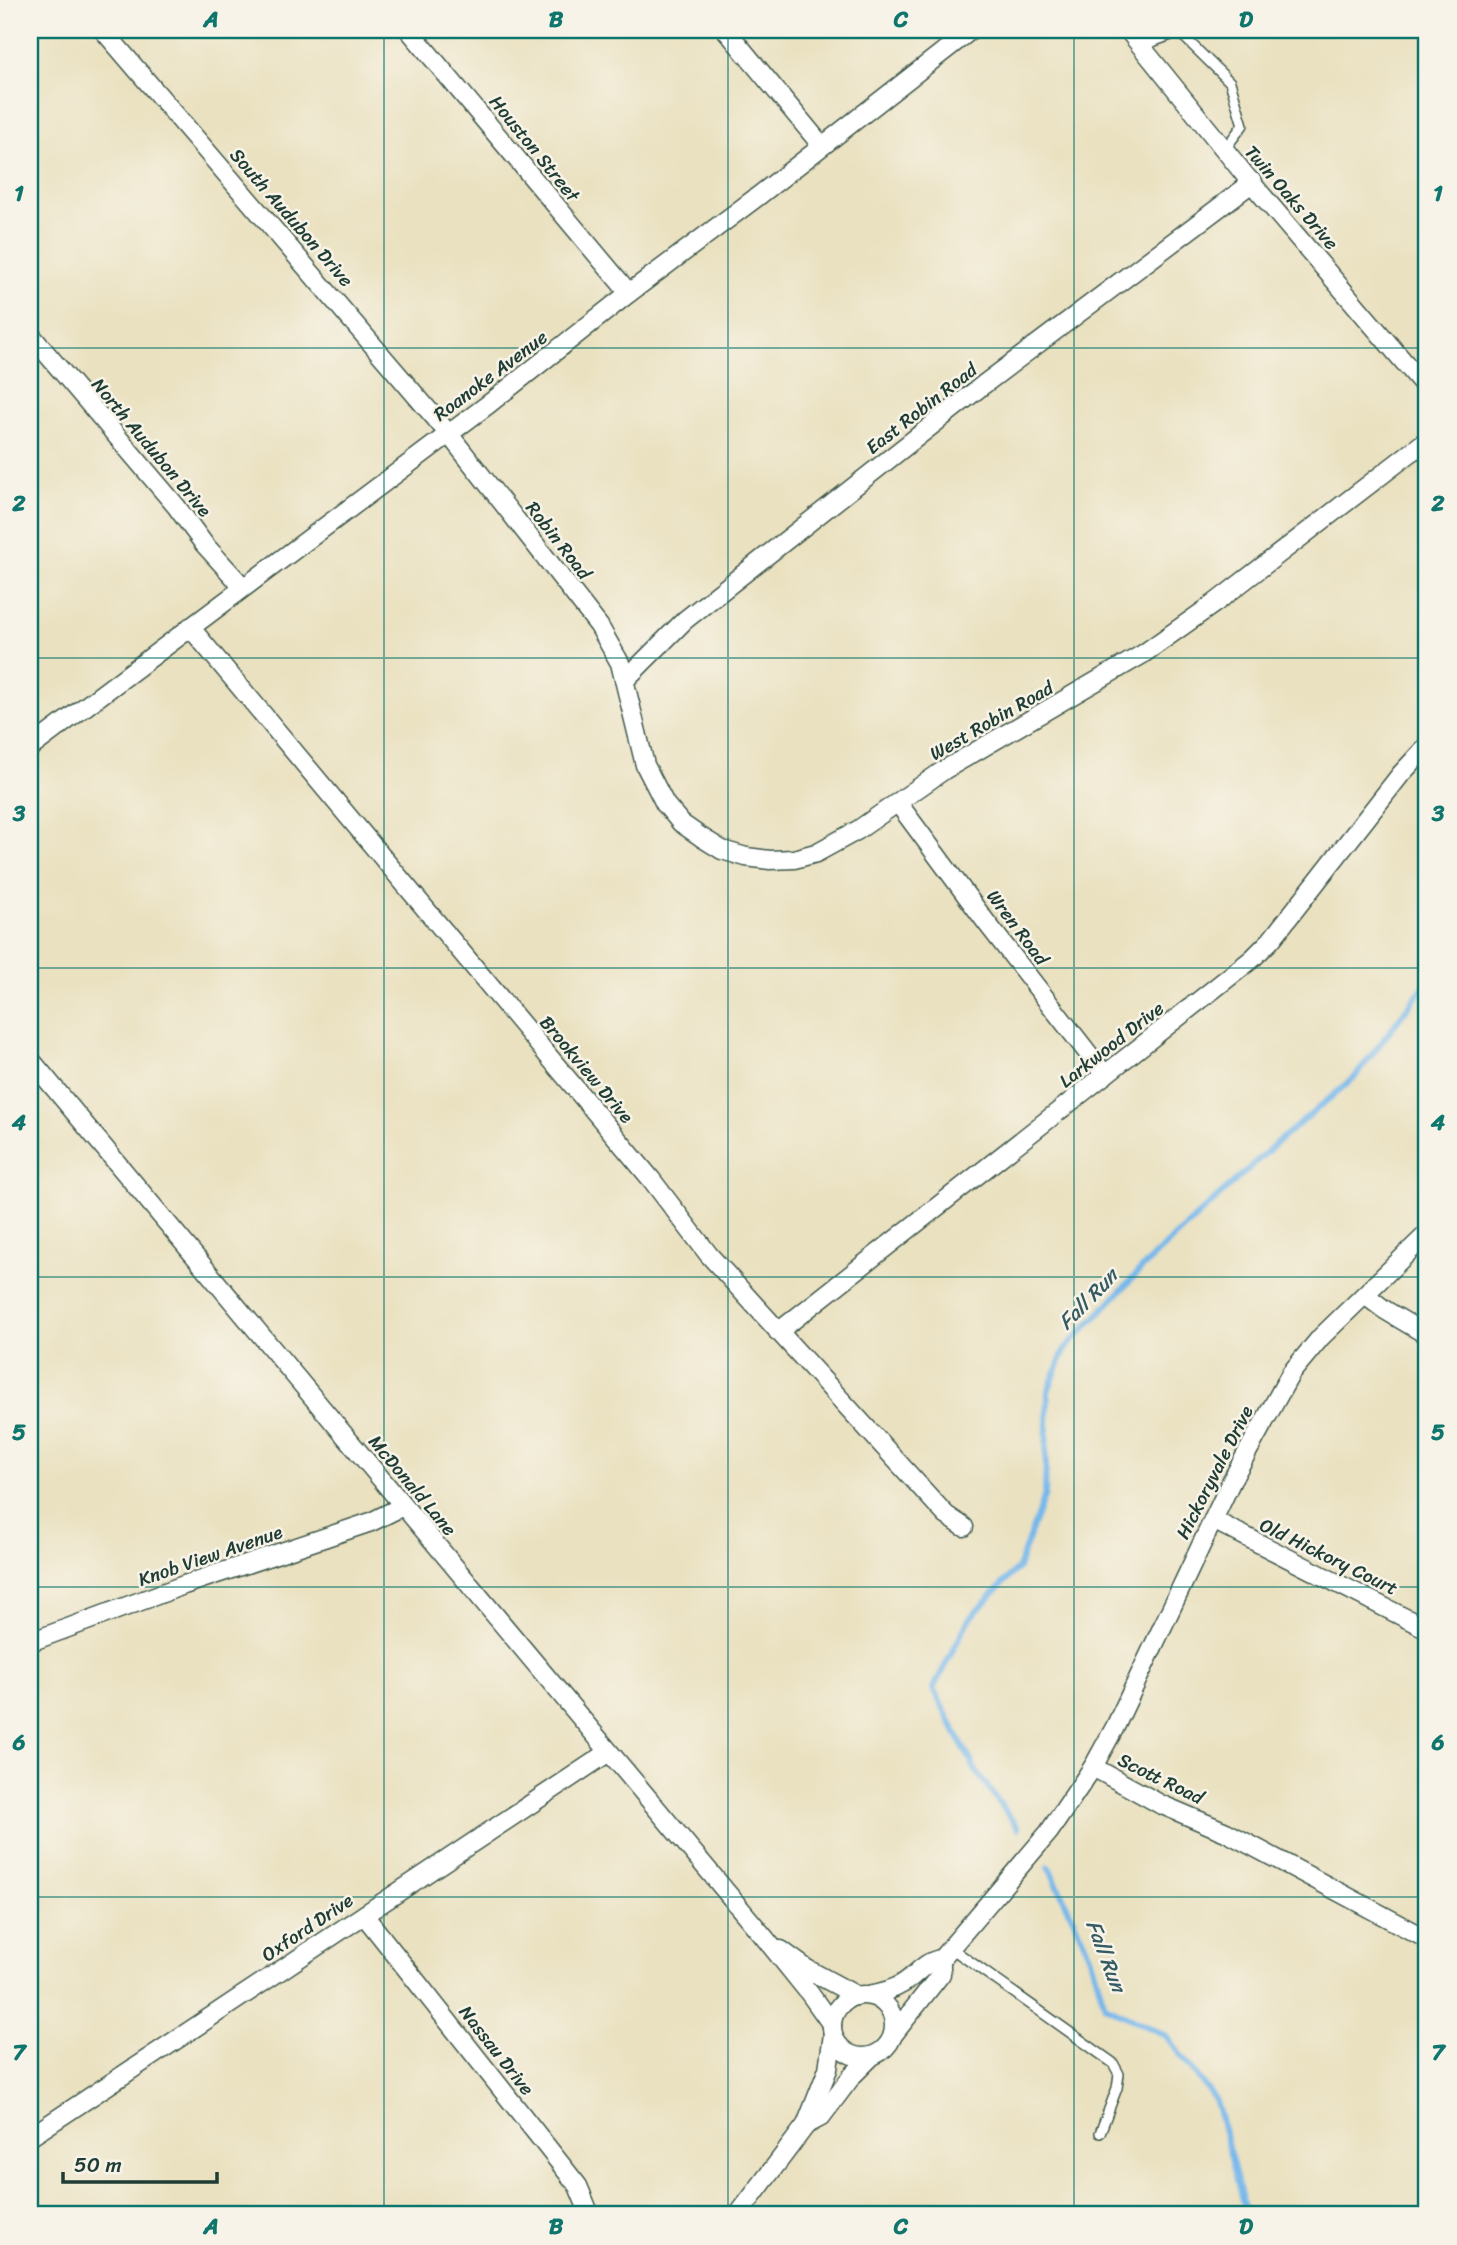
<svg xmlns="http://www.w3.org/2000/svg" width="1457" height="2245" font-family="Sriracha,sans-serif">
<style>
.lines{fill:none;stroke-linecap:round;stroke-linejoin:round}
.stream{stroke:#76b8eb;stroke-width:6}
.service-casing{stroke:#3d5649;stroke-width:12}
.minor-casing{stroke:#3d5649;stroke-width:21}
.service{stroke:#fff;stroke-width:9}
.minor{stroke:#fff;stroke-width:18}
.grid{fill:none;stroke:#0f766e;stroke-width:2;stroke-opacity:0.55}
.labels{text-anchor:middle;stroke-width:5;stroke-linejoin:round;paint-order:stroke}
.street-label{font-size:19px;fill:#1f3d34;stroke:#f7f3e8}
.water-label{font-size:21px;font-style:italic;fill:#355c62;stroke:#f7f3e8}
.neatline{fill:none;stroke:#0f766e;stroke-width:2.5}
.grid-label{font-size:23px;text-anchor:middle;font-weight:bold;fill:#0f766e}
</style>
<rect width="100%" height="100%" fill="#f7f3e8"/>
<filter id="ink" filterUnits="userSpaceOnUse"><feTurbulence type="fractalNoise" baseFrequency=".0143" numOctaves="2"/><feDisplacementMap in="SourceGraphic" scale="14" xChannelSelector="R" yChannelSelector="G"/><feConvolveMatrix kernelMatrix="1 2 1 2 8 2 1 2 1" color-interpolation-filters="sRGB"/></filter>
<filter id="wash" filterUnits="userSpaceOnUse"><feTurbulence type="fractalNoise" baseFrequency=".00686" numOctaves="4" result="noise"/><feDisplacementMap in="SourceGraphic" scale="28" xChannelSelector="R" yChannelSelector="G"/><feGaussianBlur stdDeviation="1.57" result="paint"/><feColorMatrix in="noise" values="0 0 0 0 0 0 0 0 0 0 0 0 0 0 0 0 0 1.4 0 .05"/><feComposite in="paint" operator="in"/></filter>
<g filter="url(#wash)">
<rect width="100%" height="100%" fill="#eae1c0"/>
<g class="lines">
<g class="stream">
<polyline points="1018,1828 976,1771 933,1689 969,1619 1018,1568 1045,1494 1048,1391 1065,1349 1153,1257 1273,1146 1355,1077 1427,982"/>
<polyline points="1049,1867 1090,1955 1105,2006 1165,2035 1216,2101 1246,2215"/>
</g>
</g>
</g>
<g filter="url(#ink)">
<g class="lines">
<g class="service-casing">
<g id="service">
<polyline points="1141,46 1179,32 1230,82 1243,125 1224,150"/>
<polyline points="951,1948 1113,2063 1119,2074 1117,2088 1100,2133"/>
</g>
</g>
<g class="minor-casing">
<g id="minor">
<polyline points="103,30 448,433 599,626 620,663 645,765 665,804 681,823 701,837 722,850 746,857 770,860 794,859 816,853 858,830 944,770 1143,654 1215,603 1427,440"/>
<polyline points="409,30 629,293"/>
<polyline points="726,30 822,146"/>
<polyline points="1128,30 1249,180 1427,389"/>
<polyline points="30,334 176,506 204,544 243,587"/>
<polyline points="190,627 651,1179 709,1255 946,1515 964,1527"/>
<polyline points="626,679 685,620 983,385 1253,182"/>
<polyline points="30,748 490,403 629,293 757,197 971,30"/>
<polyline points="898,803 986,922 1105,1075"/>
<polyline points="30,1059 764,1937 810,1994 832,2025"/>
<polyline points="1365,1295 1385,1310 1427,1335"/>
<polyline points="778,1332 1252,959 1271,940 1401,774 1427,746"/>
<polyline points="1213,1520 1427,1629"/>
<polyline points="30,1642 184,1585 371,1522 403,1506"/>
<polyline points="1093,1767 1160,1804 1226,1832 1427,1939"/>
<polyline points="364,1915 578,2186 590,2215"/>
<polyline points="781,1950 807,1969 857,1996"/>
<path d="M868,1995C879,1993 891,1991 902,1984C917,1975 923,1962 941,1959L1049,1832L1093,1767L1115,1727L1232,1480L1291,1373L1321,1337L1427,1234"/>
<circle cx="863" cy="2026" r="31"/>
<polyline points="893,2035 941,1974 941,1959"/>
<polyline points="806,2125 821,2117 852,2076 872,2056"/>
<polyline points="30,2137 609,1752"/>
<polyline points="738,2215 806,2125 828,2069 833,2034"/>
</g>
</g>
<use href="#service" class="service"/>
<use href="#minor" class="minor"/>
</g>
</g>
<path class="grid" d="M384,30V2215M728,30V2215M1074,30V2215M30,348H1427M30,658H1427M30,968H1427M30,1277H1427M30,1587H1427M30,1897H1427"/>
<g class="labels">
<g class="street-label">
<text transform="translate(535 148) rotate(51)" y="7">Houston Street</text>
<text transform="translate(1292 197) rotate(49)" y="7">Twin Oaks Drive</text>
<text transform="translate(292 217) rotate(49)" y="7">South Audubon Drive</text>
<text transform="translate(490 375) rotate(-37)" y="7">Roanoke Avenue</text>
<text transform="translate(921 408) rotate(-38)" y="7">East Robin Road</text>
<text transform="translate(152 447) rotate(50)" y="7">North Audubon Drive</text>
<text transform="translate(559 540) rotate(52)" y="7">Robin Road</text>
<text transform="translate(991 720) rotate(-30)" y="7">West Robin Road</text>
<text transform="translate(1018 927) rotate(53)" y="7">Wren Road</text>
<text transform="translate(1111 1044) rotate(-38)" y="7">Larkwood Drive</text>
<text transform="translate(587 1069) rotate(50)" y="7">Brookview Drive</text>
<text transform="translate(1214 1472) rotate(-63)" y="7">Hickoryvale Drive</text>
<text transform="translate(413 1485) rotate(50)" y="7">McDonald Lane</text>
<text transform="translate(210 1555) rotate(-19)" y="7">Knob View Avenue</text>
<text transform="translate(1329 1556) rotate(26)" y="7">Old Hickory Court</text>
<text transform="translate(1161 1778) rotate(26)" y="7">Scott Road</text>
<text transform="translate(307 1927) rotate(-34)" y="7">Oxford Drive</text>
<text transform="translate(497 2050) rotate(52)" y="7">Nassau Drive</text>
</g>
<g class="water-label">
<text transform="translate(1088 1299) rotate(-46)" y="7">Fall Run</text>
<text transform="translate(1106 1956) rotate(69)" y="7">Fall Run</text>
</g>
</g>
<rect width="1457" height="2245" fill="none" stroke="#f7f3e8" stroke-width="77"/>
<path d="M63 2172v10h154v-10" fill="none" stroke="#1f3d34" stroke-width="3.5"/>
<text x="74" y="2172" font-size="21" fill="#1f3d34" stroke="#f7f3e8" stroke-width="5" paint-order="stroke">50 m</text>
<rect x="38" y="38" width="1380" height="2168" class="neatline"/>
<g class="grid-label">
<text x="211" y="27">A</text>
<text x="556" y="27">B</text>
<text x="901" y="27">C</text>
<text x="1246" y="27">D</text>
<text x="19" y="201">1</text>
<text x="1438" y="201">1</text>
<text x="19" y="511">2</text>
<text x="1438" y="511">2</text>
<text x="19" y="821">3</text>
<text x="1438" y="821">3</text>
<text x="19" y="1130">4</text>
<text x="1438" y="1130">4</text>
<text x="19" y="1440">5</text>
<text x="1438" y="1440">5</text>
<text x="19" y="1750">6</text>
<text x="1438" y="1750">6</text>
<text x="19" y="2060">7</text>
<text x="1438" y="2060">7</text>
<text x="211" y="2234">A</text>
<text x="556" y="2234">B</text>
<text x="901" y="2234">C</text>
<text x="1246" y="2234">D</text>
</g>
</svg>
